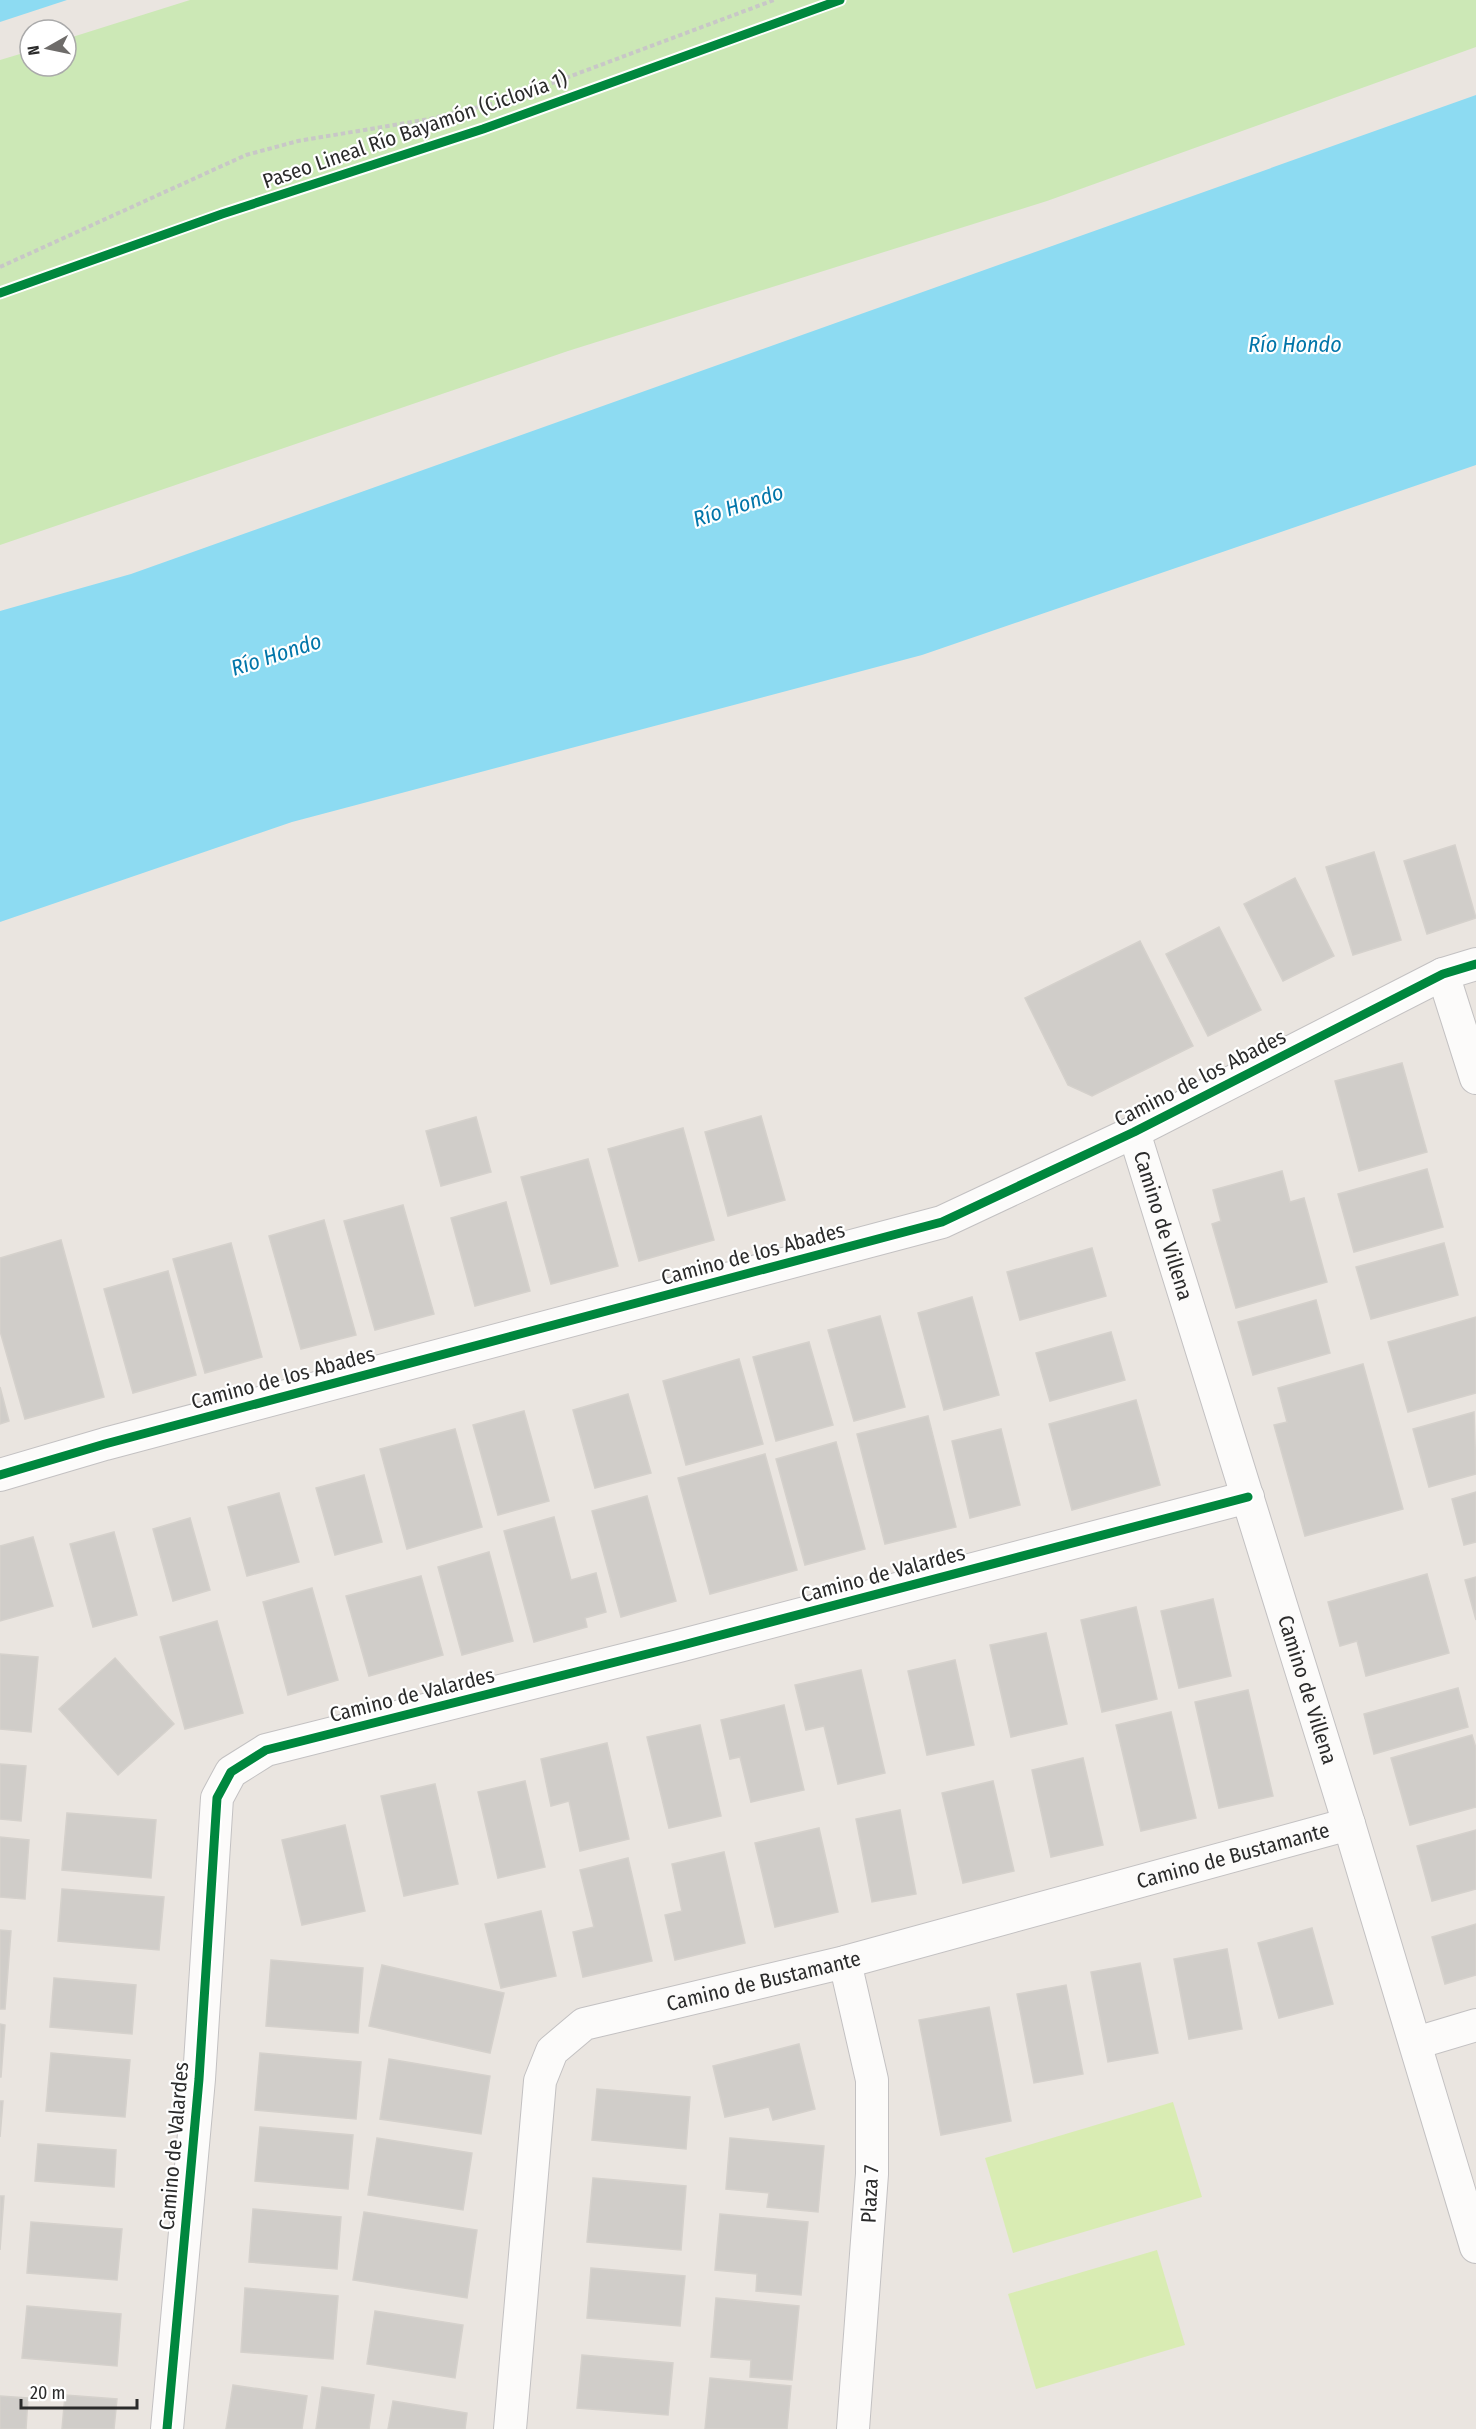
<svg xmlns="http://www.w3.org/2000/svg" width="1476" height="2429" font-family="'Fira Sans Condensed',sans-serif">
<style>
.green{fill:#cce8b6}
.pitch{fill:#d9ecb3}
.water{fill:#8ddbf2}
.building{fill:#d0cdc9;stroke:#d5d1cc;stroke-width:1.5}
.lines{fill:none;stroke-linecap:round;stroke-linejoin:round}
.minor-casing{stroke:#c3c1c2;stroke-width:34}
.path{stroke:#c8c7c7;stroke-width:4;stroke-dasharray:4.5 3;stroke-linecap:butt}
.minor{stroke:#fcfbfa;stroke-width:32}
.cycleway-casing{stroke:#fff;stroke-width:13}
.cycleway{stroke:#00873e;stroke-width:9}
.labels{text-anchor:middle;stroke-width:4.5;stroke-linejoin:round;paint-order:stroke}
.street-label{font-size:21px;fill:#2b2b2b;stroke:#fff}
.water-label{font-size:22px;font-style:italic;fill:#0175a9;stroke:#fff}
</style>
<rect width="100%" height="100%" fill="#eae5e0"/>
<polygon class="green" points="190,0 1476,0 1476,47 1047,201 568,351 0,545 0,60 30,51 30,66 66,66 66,39"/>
<g class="pitch">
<polygon points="1173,2102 1202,2197 1013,2253 985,2158"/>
<polygon points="1157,2250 1185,2345 1036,2389 1008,2294"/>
</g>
<g class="water">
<polygon points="0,0 67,0 0,22"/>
<polygon points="1476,95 1476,465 922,655 292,822 0,922 0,611 131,574"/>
</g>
<g class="building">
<polygon points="1455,845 1476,918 1427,934 1404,861"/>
<polygon points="1374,852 1401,940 1353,955 1326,867"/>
<polygon points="1295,878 1334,956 1283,981 1244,904"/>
<polygon points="1219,927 1261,1010 1208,1036 1166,954"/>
<polygon points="1140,941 1193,1046 1092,1096 1068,1085 1025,998"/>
<polygon points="1402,1063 1427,1152 1359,1171 1335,1081"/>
<polygon points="761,1116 785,1200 728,1216 705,1132"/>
<polygon points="476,1117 491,1172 441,1186 426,1131"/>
<polygon points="683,1128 714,1240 639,1261 608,1149"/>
<polygon points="588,1159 618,1266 551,1284 521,1177"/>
<polygon points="1427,1169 1443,1227 1354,1252 1338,1194"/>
<polygon points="1282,1171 1290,1202 1304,1198 1327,1282 1236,1308 1212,1224 1221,1221 1213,1190"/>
<polygon points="506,1202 530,1291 475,1306 451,1218"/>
<polygon points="403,1205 434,1314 375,1330 344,1221"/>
<polygon points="324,1220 356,1335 301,1349 269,1236"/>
<polygon points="61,1240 104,1397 25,1419 0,1331 0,1258"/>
<polygon points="231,1243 262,1357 205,1373 173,1259"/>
<polygon points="1444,1243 1458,1295 1371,1319 1356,1267"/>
<polygon points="1092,1248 1106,1296 1020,1320 1007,1272"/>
<polygon points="168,1271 196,1375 133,1393 104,1289"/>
<polygon points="972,1297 999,1395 944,1410 918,1313"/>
<polygon points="1316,1300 1330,1353 1253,1375 1238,1322"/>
<polygon points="880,1316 905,1407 854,1421 828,1330"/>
<polygon points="1476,1317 1476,1393 1408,1412 1388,1342"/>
<polygon points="1111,1332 1125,1380 1050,1401 1036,1353"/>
<polygon points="809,1342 833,1425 776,1441 753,1357"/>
<polygon points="739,1359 763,1444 686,1465 663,1381"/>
<polygon points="1363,1364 1403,1509 1305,1536 1274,1425 1287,1422 1278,1388"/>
<polygon points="0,1387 9,1421 0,1424"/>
<polygon points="628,1394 651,1473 595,1488 573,1410"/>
<polygon points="1136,1400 1160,1485 1072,1510 1049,1424"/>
<polygon points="524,1411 549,1501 498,1515 473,1425"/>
<polygon points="1474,1412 1476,1474 1429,1487 1413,1429"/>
<polygon points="928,1416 956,1527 885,1544 857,1434"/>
<polygon points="455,1429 482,1527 407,1549 380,1449"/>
<polygon points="1001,1429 1020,1505 970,1518 952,1441"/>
<polygon points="836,1442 865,1549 805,1565 776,1459"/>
<polygon points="765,1454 797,1570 710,1594 678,1478"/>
<polygon points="364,1475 382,1542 335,1555 316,1488"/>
<polygon points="1476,1492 1476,1542 1464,1545 1452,1499"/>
<polygon points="279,1493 299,1562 247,1576 228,1507"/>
<polygon points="647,1496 676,1601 621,1617 592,1511"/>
<polygon points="554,1517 571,1580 596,1573 606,1612 585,1618 587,1627 534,1642 504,1531"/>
<polygon points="190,1518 210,1590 173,1601 153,1529"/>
<polygon points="114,1532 137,1615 93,1627 70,1544"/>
<polygon points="33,1537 53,1606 0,1621 0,1546"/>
<polygon points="489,1552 513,1641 462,1655 438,1567"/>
<polygon points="1427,1574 1449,1653 1366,1676 1357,1641 1340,1646 1328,1602"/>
<polygon points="421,1576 443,1655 369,1676 346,1596"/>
<polygon points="1476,1577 1476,1620 1465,1580"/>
<polygon points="312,1588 338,1680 288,1695 263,1602"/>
<polygon points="1213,1599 1231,1676 1179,1688 1161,1611"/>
<polygon points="1136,1607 1157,1699 1102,1712 1081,1620"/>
<polygon points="217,1621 243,1713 185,1729 160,1637"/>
<polygon points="1046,1633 1067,1724 1011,1737 990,1645"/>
<polygon points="0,1654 38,1657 31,1732 0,1729"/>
<polygon points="115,1658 174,1724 118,1775 59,1709"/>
<polygon points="955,1660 974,1745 927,1755 908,1671"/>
<polygon points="861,1670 885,1773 838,1784 824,1726 806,1730 795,1685"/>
<polygon points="1458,1688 1468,1727 1374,1754 1364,1714"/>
<polygon points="1248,1690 1273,1796 1219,1808 1195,1702"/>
<polygon points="784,1705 804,1790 751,1802 740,1757 730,1759 721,1720"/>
<polygon points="1171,1712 1196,1818 1141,1831 1116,1725"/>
<polygon points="700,1725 721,1816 669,1828 647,1737"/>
<polygon points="1472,1735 1476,1748 1476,1807 1410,1825 1391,1758"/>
<polygon points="607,1743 629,1839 580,1851 569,1801 551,1806 541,1759"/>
<polygon points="1083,1758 1103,1845 1051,1857 1032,1770"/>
<polygon points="0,1764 26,1766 21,1821 0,1819"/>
<polygon points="525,1781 545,1867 498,1878 478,1792"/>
<polygon points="993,1781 1014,1871 963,1883 942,1793"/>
<polygon points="435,1784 458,1884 404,1896 381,1796"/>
<polygon points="900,1810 916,1894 872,1902 856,1819"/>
<polygon points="67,1813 156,1820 151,1878 62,1870"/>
<polygon points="345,1825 365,1911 302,1925 282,1840"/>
<polygon points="819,1828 838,1912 775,1927 755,1843"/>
<polygon points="1476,1830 1476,1889 1432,1901 1417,1846"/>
<polygon points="0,1837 29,1840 25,1899 0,1897"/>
<polygon points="724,1852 745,1943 675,1960 665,1915 682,1911 672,1864"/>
<polygon points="628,1858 652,1961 583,1977 573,1932 594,1927 580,1870"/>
<polygon points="62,1889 164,1897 159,1950 58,1941"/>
<polygon points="541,1911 556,1976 501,1988 485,1924"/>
<polygon points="1476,1924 1476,1975 1445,1984 1432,1937"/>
<polygon points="1312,1928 1333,2004 1279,2018 1258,1943"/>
<polygon points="0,1930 11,1931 5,2009 0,2009"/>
<polygon points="1227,1949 1242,2029 1189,2039 1174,1959"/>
<polygon points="271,1960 363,1968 358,2033 266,2026"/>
<polygon points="1140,1963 1158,2053 1108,2062 1091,1972"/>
<polygon points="382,1965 504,1993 490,2053 369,2026"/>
<polygon points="54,1978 136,1985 132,2034 50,2027"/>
<polygon points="1066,1985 1083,2074 1034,2083 1017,1994"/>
<polygon points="989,2007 1011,2121 941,2135 919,2020"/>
<polygon points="0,2024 5,2025 1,2077 0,2077"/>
<polygon points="799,2044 815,2109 773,2120 769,2107 725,2117 713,2066"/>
<polygon points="51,2053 130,2060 125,2117 46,2111"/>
<polygon points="260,2053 361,2062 356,2119 255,2110"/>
<polygon points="389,2059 490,2076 481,2134 380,2119"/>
<polygon points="597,2089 690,2097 686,2149 592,2140"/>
<polygon points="0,2101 3,2101 0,2137"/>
<polygon points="260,2127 353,2135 348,2189 255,2181"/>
<polygon points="377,2138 472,2153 463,2210 368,2195"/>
<polygon points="730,2138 824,2146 818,2212 767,2207 769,2193 726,2189"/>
<polygon points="38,2144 116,2150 114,2187 35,2181"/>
<polygon points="593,2178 686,2186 681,2250 587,2242"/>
<polygon points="0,2196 4,2196 0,2250"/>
<polygon points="253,2209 341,2217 337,2269 249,2262"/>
<polygon points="364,2212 477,2230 467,2298 353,2280"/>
<polygon points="720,2214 808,2222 801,2295 756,2291 757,2274 715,2270"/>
<polygon points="31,2222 122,2229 117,2280 27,2273"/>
<polygon points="591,2268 685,2276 680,2326 587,2318"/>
<polygon points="245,2288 338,2296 333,2359 241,2352"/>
<polygon points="716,2298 799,2306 792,2380 750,2377 751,2360 711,2357"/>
<polygon points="27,2306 121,2314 117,2366 22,2358"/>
<polygon points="375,2311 463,2325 455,2378 367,2364"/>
<polygon points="582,2355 673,2363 668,2415 577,2408"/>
<polygon points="710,2378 791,2386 787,2429 705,2429"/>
<polygon points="233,2385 307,2396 302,2429 226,2429"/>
<polygon points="322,2387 374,2395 369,2429 316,2429"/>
<polygon points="65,2395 117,2399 114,2429 62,2429"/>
<polygon points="0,2396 28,2398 26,2429 0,2429"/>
<polygon points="393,2401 467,2413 465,2429 388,2429"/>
</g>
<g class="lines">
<g class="minor-casing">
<g id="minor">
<polyline points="1443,974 1476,1078"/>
<path id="s1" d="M1134,1132L1349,1824L1476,2247"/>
<polyline points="0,1475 105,1444 942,1222 1134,1132 1443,974 1476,964"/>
<polyline points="845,1962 872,2080 872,2174 853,2429"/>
<polyline points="1416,2043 1476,2025"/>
<polyline points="167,2429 199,2079 217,1798 231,1772 266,1750 679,1646 1248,1497"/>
<path id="s2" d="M510,2429L540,2081L552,2051L584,2024L845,1962L1349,1824"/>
</g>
</g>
<polyline class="path" points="0,267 246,155 298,141 430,119 507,100 774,0"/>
<use href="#minor" class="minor"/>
<g class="cycleway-casing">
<g id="cycleway">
<polyline points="0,293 222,214 483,129 840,0"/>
<polyline points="0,1475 105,1444 942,1222 1134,1132 1443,974 1476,964"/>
<polyline points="167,2429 199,2079 217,1798 231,1772 266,1750 679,1646 1248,1497"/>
</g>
</g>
<use href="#cycleway" class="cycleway"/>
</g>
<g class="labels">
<g class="street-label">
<text transform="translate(415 130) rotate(-19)" y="7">Paseo Lineal Río Bayamón (Ciclovía 1)</text>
<text transform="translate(1200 1078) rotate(-27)" y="7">Camino de los Abades</text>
<text dy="7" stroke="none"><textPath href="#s1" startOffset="98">Camino de Villena</textPath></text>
<text transform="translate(753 1254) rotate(-15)" y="7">Camino de los Abades</text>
<text transform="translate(283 1378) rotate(-15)" y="7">Camino de los Abades</text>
<text transform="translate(883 1574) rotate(-15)" y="7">Camino de Valardes</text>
<text dy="7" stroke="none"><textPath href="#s1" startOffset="584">Camino de Villena</textPath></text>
<text transform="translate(412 1695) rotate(-14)" y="7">Camino de Valardes</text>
<text dy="7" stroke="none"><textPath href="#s2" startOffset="1094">Camino de Bustamante</textPath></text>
<text dy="7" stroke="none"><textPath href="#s2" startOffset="608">Camino de Bustamante</textPath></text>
<text transform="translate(174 2146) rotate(-85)" y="7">Camino de Valardes</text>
<text transform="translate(870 2194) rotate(-87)" y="7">Plaza 7</text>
</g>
<g class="water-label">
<text x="1295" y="352">Río Hondo</text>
<text transform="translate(738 505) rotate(-18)" y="8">Río Hondo</text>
<text transform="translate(276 654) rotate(-18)" y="8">Río Hondo</text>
</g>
</g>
<g transform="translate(48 48) rotate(261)"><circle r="28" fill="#ffffff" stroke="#aaaaaa" stroke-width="1.5"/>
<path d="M0-4.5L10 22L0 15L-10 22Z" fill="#6e6c6a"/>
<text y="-9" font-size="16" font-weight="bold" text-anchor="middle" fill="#2b2b2b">N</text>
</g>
<path d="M21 2399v9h116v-9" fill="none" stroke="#2b2b2b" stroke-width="3"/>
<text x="30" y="2399" font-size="18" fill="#2b2b2b" stroke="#ffffff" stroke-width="4.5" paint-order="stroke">20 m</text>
</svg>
